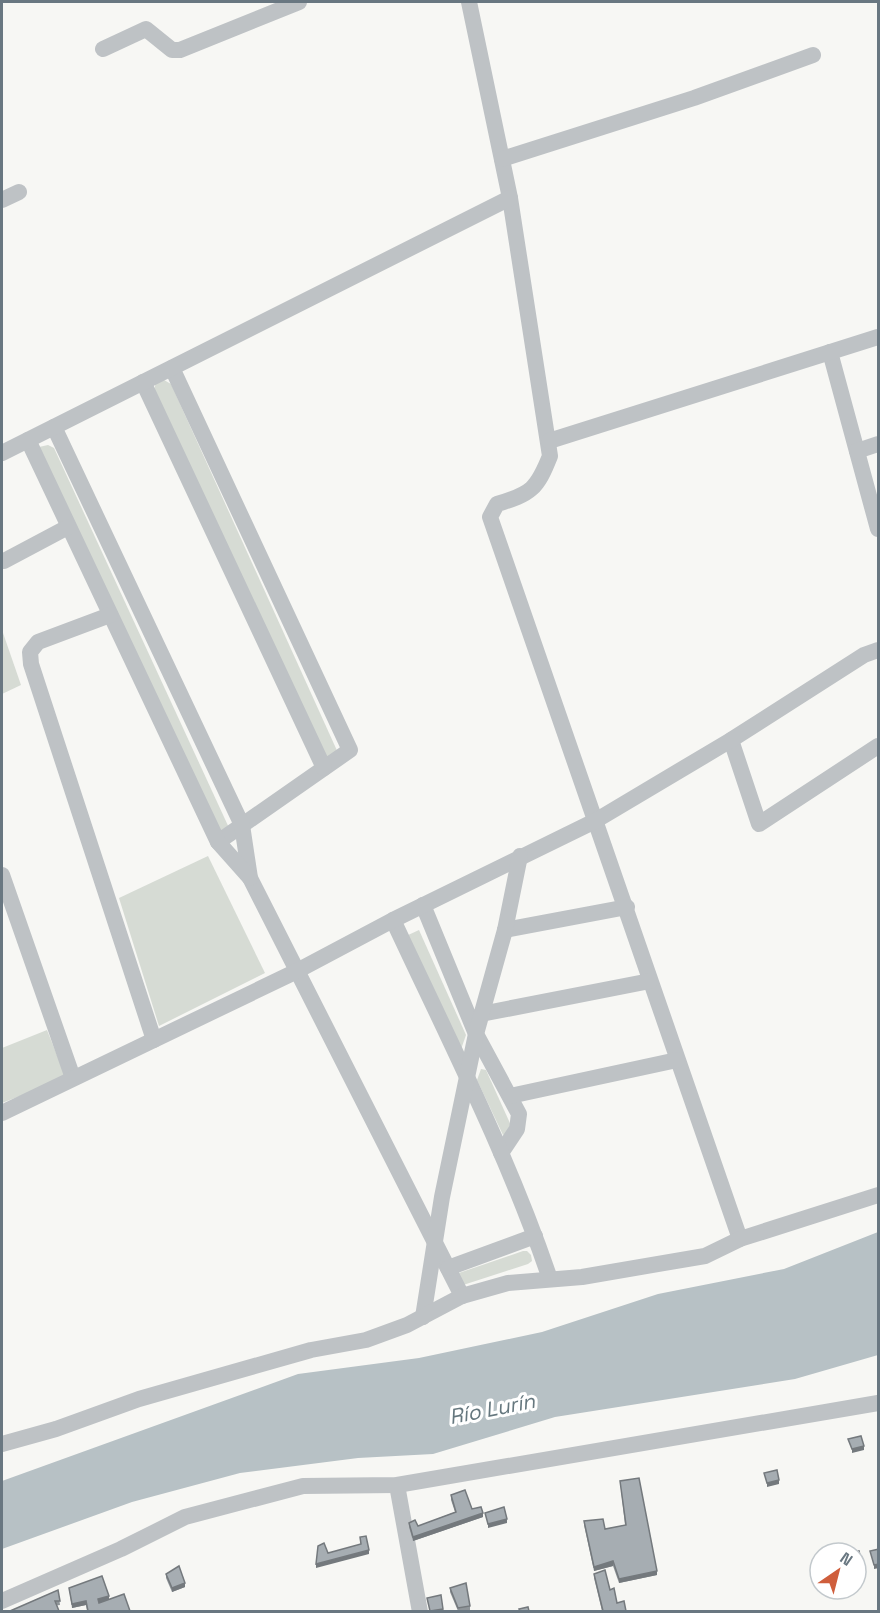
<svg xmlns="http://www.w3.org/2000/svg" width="880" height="1613" font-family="'Space Grotesk',sans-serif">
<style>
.green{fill:#d6dbd4}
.water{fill:#b7c1c5}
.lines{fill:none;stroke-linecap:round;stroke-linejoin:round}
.minor{stroke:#bec2c5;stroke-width:16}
.wall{fill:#8f9599}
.shaded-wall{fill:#74797d}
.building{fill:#a6adb2;stroke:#74797d;stroke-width:1.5}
.labels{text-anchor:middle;stroke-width:6;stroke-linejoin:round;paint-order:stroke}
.water-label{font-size:21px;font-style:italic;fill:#65777e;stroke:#fff}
</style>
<rect width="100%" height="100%" fill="#f7f7f4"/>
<g class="green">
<polygon points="164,380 171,384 339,755 328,763 154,390 156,382"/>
<polygon points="48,445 54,448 230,830 219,839 39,447"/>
<polygon points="2,630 21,685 2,694"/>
<polygon points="208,856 265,973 159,1026 119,898"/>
<polygon points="419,930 466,1035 459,1055 406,936"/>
<polygon points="47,1030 66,1078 2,1103 2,1048"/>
<polygon points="481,1069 486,1070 513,1130 503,1135 477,1080"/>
<polygon points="523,1251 527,1251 531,1255 532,1261 528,1264 460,1286 456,1274"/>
</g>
<polygon class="water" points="878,1232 878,1355 795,1379 555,1417 433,1454 358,1458 240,1473 132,1502 2,1549 2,1481 298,1374 419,1358 542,1332 658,1294 784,1269"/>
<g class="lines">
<g class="minor">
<path d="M469,2L510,198L550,456C537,489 531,494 497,504L490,517L740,1239"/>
<polyline points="103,49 146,29 172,50 180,50 299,2"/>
<polyline points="502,159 694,98 813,55"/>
<polyline points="2,200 19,192"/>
<polyline points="830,352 878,529"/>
<polyline points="172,368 350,750 218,842"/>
<polyline points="143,382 324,768"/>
<polyline points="54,427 242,825 250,878 462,1296"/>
<polyline points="28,440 218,842 250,878"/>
<polyline points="549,441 878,337"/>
<polyline points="857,451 878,444"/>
<polyline points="2,453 510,198"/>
<polyline points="4,561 68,527"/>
<polyline points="110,615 38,642 30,652 31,664 154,1040"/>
<polyline points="731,740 759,824 878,746"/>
<polyline points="2,875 73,1078"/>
<polyline points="423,905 476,1034 519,1114 517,1129 501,1153"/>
<path d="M393,920C448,1038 508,1155 550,1279"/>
<polyline points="505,930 627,907"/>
<polyline points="481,1014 650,981"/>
<polyline points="510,1096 677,1060"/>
<polyline points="2,1113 295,972 393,920 595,821 731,740 864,655 878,650"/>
<polyline points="448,1268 535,1236"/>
<polyline points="423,1317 442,1197 476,1034 505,930 520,856"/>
<polyline points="2,1444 56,1429 139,1399 311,1350 366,1340 407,1325 462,1296 508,1283 582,1277 705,1256 740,1239 878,1195"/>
<polyline points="397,1485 420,1612"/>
<polyline points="2,1601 121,1549 185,1517 303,1486 397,1485 878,1403"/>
</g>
</g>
<g class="wall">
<polygon points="620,1481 657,1575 619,1583 613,1566 594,1571 584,1525 584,1521 605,1529 625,1525"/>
<polygon points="451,1495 483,1517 413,1541 409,1527 409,1523 418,1526 455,1512 451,1500"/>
<polygon points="166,1574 185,1587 172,1592 166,1578"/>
<polygon points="594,1574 610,1590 617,1603 626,1611 602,1611 594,1578"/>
<polygon points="69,1588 109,1600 130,1611 87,1611 86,1605 72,1608"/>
<polygon points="450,1588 470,1606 470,1610 458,1611 450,1592"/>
<polygon points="58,1590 60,1605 10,1611"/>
</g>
<g class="shaded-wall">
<polygon points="864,1446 864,1450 852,1453 852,1449"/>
<polygon points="779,1480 779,1484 767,1487 767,1483"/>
<polygon points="483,1513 483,1517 413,1541 413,1537"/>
<polygon points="507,1519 507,1523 488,1528 488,1524"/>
<polygon points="369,1550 369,1554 316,1568 316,1564"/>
<polygon points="613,1561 613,1566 594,1571 594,1567"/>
<polygon points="879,1564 879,1568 874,1569 874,1565"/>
<polygon points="862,1565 862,1569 856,1570 856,1566"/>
<polygon points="657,1571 657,1575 619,1583 619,1579"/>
<polygon points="185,1583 185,1587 172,1592 172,1588"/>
<polygon points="109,1596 109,1600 98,1603 98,1599"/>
<polygon points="86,1601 86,1605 72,1608 72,1604"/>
<polygon points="443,1609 443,1611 430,1611"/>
</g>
<g class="building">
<polygon points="861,1436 864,1446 852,1449 848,1439"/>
<polygon points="777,1470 779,1480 767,1483 764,1473"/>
<polygon points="639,1478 657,1571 619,1579 613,1561 594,1567 584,1521 603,1519 605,1529 626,1525 620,1481"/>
<polygon points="465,1490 472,1509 481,1507 483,1513 413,1537 409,1523 415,1520 418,1526 456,1512 451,1495"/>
<polygon points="504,1507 507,1519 488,1524 485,1513"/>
<polygon points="366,1536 369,1550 316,1564 318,1546 324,1543 328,1553 361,1544 360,1537"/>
<polygon points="879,1549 879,1564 874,1565 870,1551"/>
<polygon points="859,1551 862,1565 856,1566 856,1553 850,1553"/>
<polygon points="179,1566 185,1583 172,1588 166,1574"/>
<polygon points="605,1570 610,1590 614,1588 617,1603 624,1601 626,1611 603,1611 594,1574"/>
<polygon points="102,1576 109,1596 98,1599 99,1603 124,1594 130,1611 88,1611 86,1601 72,1604 69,1588"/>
<polygon points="466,1583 470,1606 458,1608 450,1588"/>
<polygon points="58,1590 60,1601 55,1601 59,1611 10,1611"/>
<polygon points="441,1595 443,1609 430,1611 427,1598"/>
<polygon points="528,1607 529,1611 520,1611 519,1609"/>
</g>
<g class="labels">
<g class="water-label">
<text transform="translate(492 1409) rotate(-11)" y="7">Río Lurín</text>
</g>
</g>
<rect width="880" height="1613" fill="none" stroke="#697781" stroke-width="6"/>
<g transform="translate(838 1571) rotate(35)"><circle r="28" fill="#ffffff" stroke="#c3c9cd" stroke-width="1.5"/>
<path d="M0-4.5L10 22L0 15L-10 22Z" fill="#cf5e3c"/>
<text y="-9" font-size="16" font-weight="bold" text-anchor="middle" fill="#697781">N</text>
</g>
</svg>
